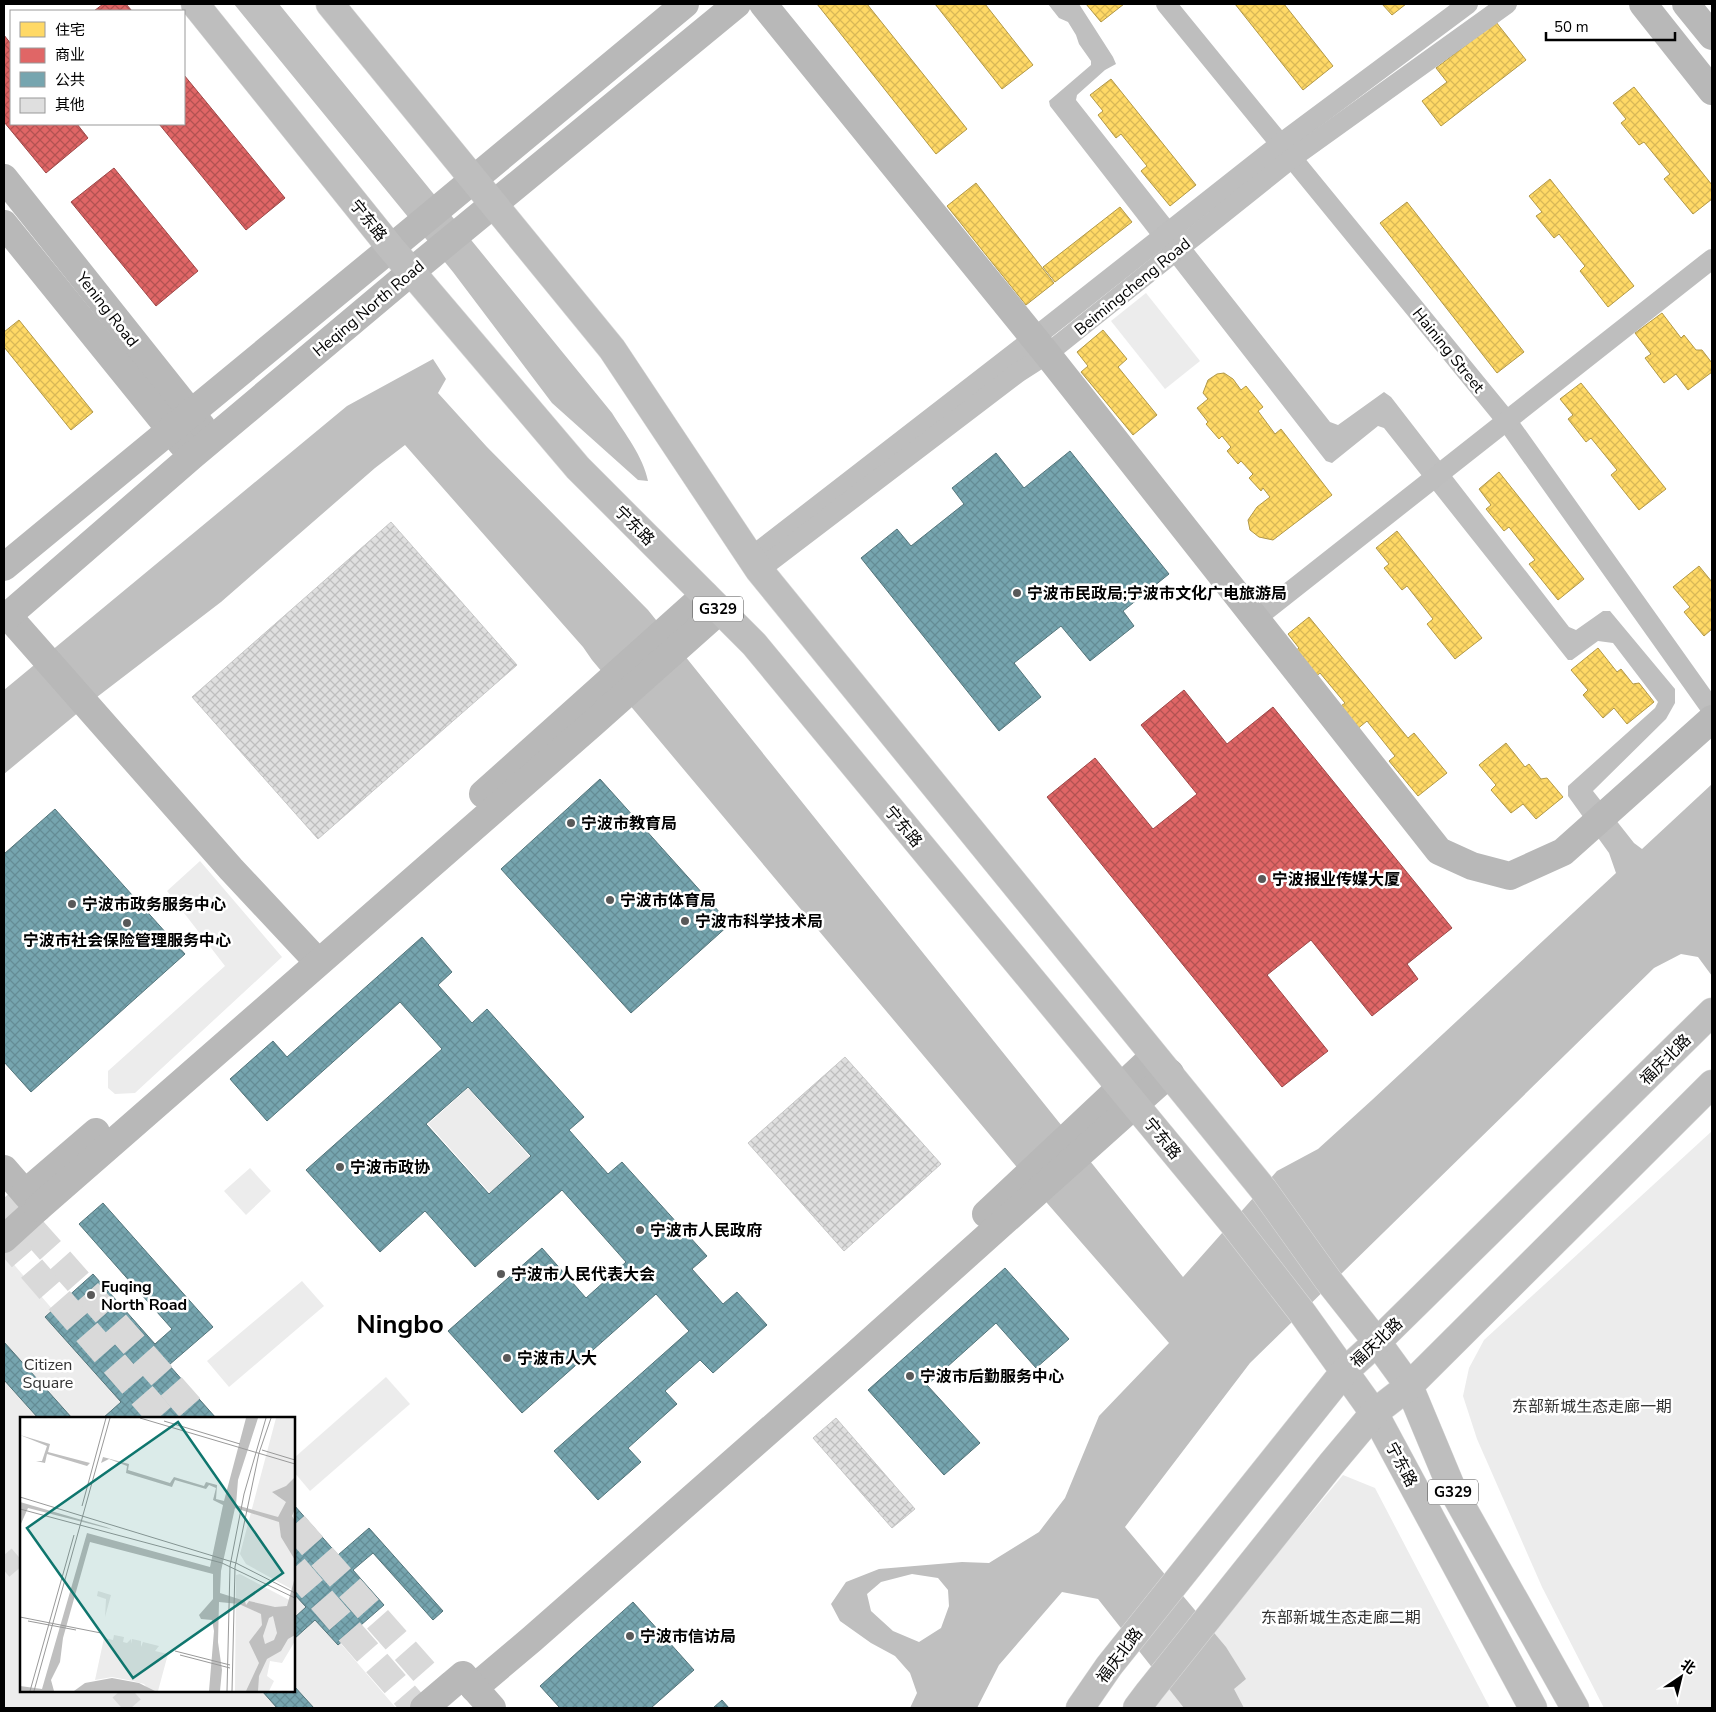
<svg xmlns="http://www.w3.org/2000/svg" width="1716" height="1712" font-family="'Nunito Sans','Noto Sans SC',sans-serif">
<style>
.green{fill:#ececec}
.water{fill:#bfbfbf;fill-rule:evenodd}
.homes{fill:url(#homes-cross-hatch);stroke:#b29847}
.shops{fill:url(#shops-cross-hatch);stroke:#9d4747}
.public{fill:url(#public-cross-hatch);stroke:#53747a;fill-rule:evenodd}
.building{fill:url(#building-cross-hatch);stroke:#c7c7c7}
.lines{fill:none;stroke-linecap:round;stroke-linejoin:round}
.street-tunnel{stroke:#d9d9d9;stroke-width:20;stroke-dasharray:20 10;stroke-linecap:butt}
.secondary-tunnel{stroke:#d9d9d9;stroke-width:28;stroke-dasharray:28 14;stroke-linecap:butt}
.primary-casing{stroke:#dbdbdb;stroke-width:29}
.street{stroke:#bebebe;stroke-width:20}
.secondary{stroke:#b8b8b8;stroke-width:28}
.primary{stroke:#bebebe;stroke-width:28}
.poi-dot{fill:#595959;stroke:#fff;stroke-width:2}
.labels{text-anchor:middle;stroke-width:5;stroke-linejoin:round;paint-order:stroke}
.shield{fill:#fff;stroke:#4c4c4c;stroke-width:1}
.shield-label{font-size:15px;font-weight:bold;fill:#000}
.street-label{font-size:16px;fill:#000;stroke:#fff}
.poi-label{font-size:16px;font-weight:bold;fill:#000;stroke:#fff;text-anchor:start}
.park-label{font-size:16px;fill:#333;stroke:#fff}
.town-label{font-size:26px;font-weight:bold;fill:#000;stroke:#fff}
.inset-road{fill:none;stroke:#999;stroke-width:1}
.view{fill:#0f766e;fill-opacity:0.15;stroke:#0f766e;stroke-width:2.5}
.inset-edge{fill:none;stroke:#000;stroke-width:2.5}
</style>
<defs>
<pattern id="homes-cross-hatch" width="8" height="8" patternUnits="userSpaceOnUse" patternTransform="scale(1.25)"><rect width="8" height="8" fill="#ffd966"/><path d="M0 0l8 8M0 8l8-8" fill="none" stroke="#d9b857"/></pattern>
<pattern id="shops-cross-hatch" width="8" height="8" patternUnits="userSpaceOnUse" patternTransform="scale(1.25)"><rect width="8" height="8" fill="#e06666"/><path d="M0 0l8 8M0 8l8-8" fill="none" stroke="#b35252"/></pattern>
<pattern id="public-cross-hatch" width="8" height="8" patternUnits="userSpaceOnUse" patternTransform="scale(1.25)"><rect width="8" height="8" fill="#76a5af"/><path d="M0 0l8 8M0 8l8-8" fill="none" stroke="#648c95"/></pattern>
<pattern id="building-cross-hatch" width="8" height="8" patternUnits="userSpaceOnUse" patternTransform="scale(1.25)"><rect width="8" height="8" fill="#dfdfdf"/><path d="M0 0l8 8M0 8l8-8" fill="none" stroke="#bebebe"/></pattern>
</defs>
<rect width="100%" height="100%" fill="#fff"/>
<g class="green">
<polygon points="1146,293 1200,361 1165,389 1111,321"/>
<polygon points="200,861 282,957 135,1093 115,1094 108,1088 108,1071 225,966 167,891"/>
<polygon points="468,1088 530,1157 490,1193 428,1124"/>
<polygon points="1712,1131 1712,1708 1604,1708 1542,1587 1477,1439 1463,1396 1469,1368 1484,1340"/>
<polygon points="250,1168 271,1191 246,1215 224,1191"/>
<polygon points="4,1253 146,1418 21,1418 21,1691 294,1691 294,1589 396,1708 4,1708"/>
<polygon points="302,1281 324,1306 229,1387 207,1361"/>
<polygon points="386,1377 410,1404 310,1491 294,1472 294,1458"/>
<polygon points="1343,1475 1375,1488 1490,1708 1152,1708 1166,1687"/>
</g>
<g class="water">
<path d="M234,4H279L612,413C625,434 643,456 648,481L638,480L552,403L453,272Z"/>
<path d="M1048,4H1079L1113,57L1116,64L1105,70L1077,95L1076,100L1330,422L1338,425L1384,392L1391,397L1569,627L1576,630L1603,611H1610L1675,689V703L1666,719L1593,791L1634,843L1642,849L1712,784V976L1698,957L1681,954L1654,968L1250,1363L1125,1527L1226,1647L1246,1679L1234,1689L1244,1708H1184L1098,1599L1062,1592L999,1665L977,1708H910L917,1693L910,1673L895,1656L871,1643L840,1621L831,1604L846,1582L879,1569L962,1562L989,1563L1039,1532L1065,1498L1099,1416L1169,1343L1047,1203L592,660L583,647L405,445L375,468L221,602L97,697L4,774V690L347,406L433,359L446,379L438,393L487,447L648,610L1183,1277L1277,1171L1318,1149L1372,1100L1616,873L1609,853L1568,796V786L1655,708L1658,702L1613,643L1598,641L1572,660H1568L1384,428L1378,426L1332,463L1326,461L1050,106L1049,101L1091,65V61L1079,44L1076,35L1068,22L1059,18ZM912,1574L938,1578L948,1590L949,1606L941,1628L919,1642L893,1631L871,1611L867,1594L881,1582Z"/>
</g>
<g class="homes">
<polygon points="817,4 867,4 967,129 936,154"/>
<polygon points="935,4 985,4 1033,65 1002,89"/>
<polygon points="1086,4 1124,4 1101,22"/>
<polygon points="1235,4 1284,4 1333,66 1303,90"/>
<polygon points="1382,4 1406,4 1392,15"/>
<polygon points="1496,22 1526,60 1441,126 1422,101 1447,82 1436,68"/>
<polygon points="1111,79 1196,185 1170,206 1141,171 1147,166 1121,134 1116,138 1098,115 1103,111 1090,95"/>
<polygon points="1634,87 1712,185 1712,199 1693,214 1664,179 1670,174 1644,142 1639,145 1621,123 1626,119 1613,103"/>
<polygon points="1550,179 1634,286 1608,307 1580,271 1585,266 1559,234 1554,238 1536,216 1542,212 1529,196"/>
<polygon points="976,183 1054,283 1026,305 947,206"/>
<polygon points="1407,202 1524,352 1497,373 1380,223"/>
<polygon points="1120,207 1132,222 1055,282 1043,267"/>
<polygon points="1662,313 1681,338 1684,335 1696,350 1702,350 1712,363 1712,372 1688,390 1676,374 1664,383 1645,358 1651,354 1635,333"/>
<polygon points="19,320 93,412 71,430 4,347 4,332"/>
<polygon points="1103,330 1127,359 1118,367 1157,415 1133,435 1081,372 1088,366 1077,352"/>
<polygon points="1224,373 1233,379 1241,390 1246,386 1263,407 1258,411 1275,434 1281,429 1332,495 1273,540 1259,537 1250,530 1248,520 1257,507 1270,497 1263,488 1261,491 1249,478 1253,474 1241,461 1238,464 1227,451 1231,447 1222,436 1219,439 1206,424 1208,422 1197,408 1208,399 1203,393 1208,380 1217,374"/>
<polygon points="1581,383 1666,489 1639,510 1611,475 1617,470 1591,438 1586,442 1568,419 1573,415 1560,399"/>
<polygon points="1499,472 1584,579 1558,600 1529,564 1535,560 1509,527 1504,531 1486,509 1491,505 1479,489"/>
<polygon points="1397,531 1482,638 1455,659 1427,624 1433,619 1407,586 1402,590 1384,568 1389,564 1376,548"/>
<polygon points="1699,566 1712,582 1712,629 1704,636 1684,612 1690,607 1673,587"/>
<polygon points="1309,617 1408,738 1414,733 1447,773 1418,796 1389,761 1395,756 1367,721 1356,730 1338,708 1345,703 1320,673 1314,678 1294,652 1299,648 1288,634"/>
<polygon points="1598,648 1617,672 1621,669 1633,684 1639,683 1654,702 1627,724 1614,708 1603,718 1583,695 1588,690 1571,670"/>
<polygon points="1506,743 1525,767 1529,764 1541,779 1547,778 1563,797 1536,819 1523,804 1511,813 1491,790 1496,785 1479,765"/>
</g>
<g class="shops">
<polygon points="103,4 126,4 132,11 94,11"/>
<polygon points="4,35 11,44 11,124 77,124 88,138 46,173 4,122"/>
<polygon points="184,75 285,198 246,230 159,124 184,124"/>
<polygon points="114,168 198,271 156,306 71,202"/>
<polygon points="1184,690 1227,744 1273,707 1452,928 1407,964 1418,979 1372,1016 1311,940 1267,975 1328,1051 1282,1087 1047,797 1095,758 1153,829 1197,794 1141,725"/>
</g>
<g class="public">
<polygon points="1070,451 1169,574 1123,611 1134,626 1090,661 1061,626 1014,663 1041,697 999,731 861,558 897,529 911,546 964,504 952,488 996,453 1024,488"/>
<polygon points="600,779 730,924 631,1013 501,869"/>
<polygon points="55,809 185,954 31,1092 4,1062 4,854"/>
<path d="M422,937L452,972L438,985L472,1023L487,1009L584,1117L569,1130L608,1174L622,1162L707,1256L692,1269L723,1304L737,1292L767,1325L713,1373L700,1360L665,1391L677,1404L628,1448L641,1462L598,1500L554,1451L689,1331L656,1294L522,1413L448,1331L542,1248L586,1298L626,1262L562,1190L475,1267L425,1211L380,1252L306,1170L442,1049L400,1002L267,1121L230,1079L273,1041L287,1057ZM468,1087L531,1156L489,1194L426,1124Z"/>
<polygon points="103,1203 213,1327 169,1365 216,1418 137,1418 136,1417 134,1418 103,1418 121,1402 45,1317 93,1274 155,1344 172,1329 79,1224"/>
<polygon points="1005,1268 1069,1339 1036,1368 996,1323 927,1385 980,1443 944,1475 868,1390"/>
<polygon points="4,1342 72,1418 38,1418 4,1380"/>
<polygon points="294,1505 338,1555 369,1528 443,1611 433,1620 373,1553 353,1570 384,1605 338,1645 315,1620 294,1639 294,1618 306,1607 294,1594"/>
<polygon points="633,1602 694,1670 651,1708 560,1708 540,1686"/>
<polygon points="294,1686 314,1708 277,1708 262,1691 294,1691"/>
<polygon points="722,1700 729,1708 713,1708"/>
</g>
<g class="building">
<polygon points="391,522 517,665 318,839 192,697"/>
<polygon points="845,1057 941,1164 844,1251 748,1143"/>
<polygon points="836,1418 915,1509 892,1528 813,1438"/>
</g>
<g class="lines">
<g class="street-tunnel">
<polyline points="4,1555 21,1575"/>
<polyline points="120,1691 135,1708"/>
</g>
<g class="secondary-tunnel">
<polyline points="4,1198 199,1418"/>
<polyline points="4,1237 162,1418"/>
<polyline points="294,1525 456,1708"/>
<polyline points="294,1568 416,1708"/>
</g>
<g class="primary-casing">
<g id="primary">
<polyline points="195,4 391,248 578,468 754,644 1232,1222 1301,1311 1374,1413 1533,1708"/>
<polyline points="330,4 612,349 759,570 1263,1189 1328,1280 1377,1342 1409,1386 1452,1489 1575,1708"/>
<polyline points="1080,1708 1109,1666 1344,1372 1377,1342 1712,1012"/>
<polyline points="1137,1708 1149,1692 1332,1463 1374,1413 1409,1386 1712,1084"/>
</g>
</g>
<g class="street">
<polyline points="1166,4 1506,420 1712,710"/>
<polyline points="750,558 1034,338 1280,144 1468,4"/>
<polyline points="759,570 1019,372 1047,354 1291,159 1507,4"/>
<polyline points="1255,619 1712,259"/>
</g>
<g class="secondary">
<polyline points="763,4 1047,354 1439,851 1472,866 1510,876 1563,852 1712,719"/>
<polyline points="1643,4 1712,91"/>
<polyline points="1686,4 1712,36"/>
<polyline points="4,178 202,427"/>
<polyline points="4,224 182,444"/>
<polyline points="4,567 391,248 685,4"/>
<polyline points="8,616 231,869 318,962"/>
<polyline points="4,619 192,456 411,272 737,4"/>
<polyline points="483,794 705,595"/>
<polyline points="4,1169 38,1208 4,1239"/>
<polyline points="25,1193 96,1132"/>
<polyline points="38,1208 592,724 720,610"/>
<polyline points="986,1214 1154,1056"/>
<polyline points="474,1688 532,1639 855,1355 1170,1073"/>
<polyline points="424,1708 463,1675 492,1708"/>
</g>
<use href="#primary" class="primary"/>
</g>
<g class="poi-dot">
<circle cx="1017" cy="593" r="5"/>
<circle cx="571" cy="823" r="5"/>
<circle cx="1262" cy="879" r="5"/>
<circle cx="610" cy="900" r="5"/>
<circle cx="72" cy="904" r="5"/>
<circle cx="685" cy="921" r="5"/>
<circle cx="127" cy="923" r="5"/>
<circle cx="340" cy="1167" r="5"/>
<circle cx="640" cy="1230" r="5"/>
<circle cx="501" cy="1274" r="5"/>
<circle cx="91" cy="1295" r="5"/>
<circle cx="507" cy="1358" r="5"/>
<circle cx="910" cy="1376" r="5"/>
<circle cx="630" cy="1636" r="5"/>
</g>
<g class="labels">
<g class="shield">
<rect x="693" y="596.5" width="50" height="25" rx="4"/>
<rect x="1428" y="1479.5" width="50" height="25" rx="4"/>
</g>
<g class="shield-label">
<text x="718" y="614">G329</text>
<text x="1453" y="1497">G329</text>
</g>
<g class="street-label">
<text transform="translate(369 220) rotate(51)" y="6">宁东路</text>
<text transform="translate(1132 286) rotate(-39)" y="6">Beimingcheng Road</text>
<text transform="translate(368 308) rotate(-40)" y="6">Heqing North Road</text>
<text transform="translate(108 309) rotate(52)" y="6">Yening Road</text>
<text transform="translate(1449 350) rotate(51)" y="6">Haining Street</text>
<text transform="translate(635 525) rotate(45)" y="6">宁东路</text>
<text transform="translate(904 826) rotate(50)" y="6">宁东路</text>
<text transform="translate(1665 1059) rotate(-45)" y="6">福庆北路</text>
<text transform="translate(1163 1138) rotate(51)" y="6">宁东路</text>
<text transform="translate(1376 1342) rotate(-43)" y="6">福庆北路</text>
<text transform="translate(1402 1464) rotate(62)" y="6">宁东路</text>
<text transform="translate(1119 1655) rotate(-53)" y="6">福庆北路</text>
</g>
<g class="poi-label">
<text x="1027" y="599">宁波市民政局;宁波市文化广电旅游局</text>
<text x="581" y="829">宁波市教育局</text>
<text x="1272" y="885">宁波报业传媒大厦</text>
<text x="620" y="906">宁波市体育局</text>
<text x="82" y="910">宁波市政务服务中心</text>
<text x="695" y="927">宁波市科学技术局</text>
<text x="127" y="946" text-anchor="middle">宁波市社会保险管理服务中心</text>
<text x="350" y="1173">宁波市政协</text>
<text x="650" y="1236">宁波市人民政府</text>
<text x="511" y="1280">宁波市人民代表大会</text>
<text x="101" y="1292">Fuqing<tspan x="101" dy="18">North Road</tspan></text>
<text x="517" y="1364">宁波市人大</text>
<text x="920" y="1382">宁波市后勤服务中心</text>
<text x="640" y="1642">宁波市信访局</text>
</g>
<g class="park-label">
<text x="48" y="1370">Citizen<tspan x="48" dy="18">Square</tspan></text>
<text x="1592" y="1412">东部新城生态走廊一期</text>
<text x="1341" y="1623">东部新城生态走廊二期</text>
</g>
<g class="town-label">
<text x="400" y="1333">Ningbo</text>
</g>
</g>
<g transform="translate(20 1417)">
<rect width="275" height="275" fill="#fff"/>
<path d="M256,1H275V174L226,147L220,137ZM220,157L275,186V224L262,246L250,244L247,259L254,264L249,274H215L216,158ZM78,174L91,178L85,200L86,182L77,179ZM94,218L104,220L103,225L107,226L111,222V227L112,222L121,224V230L123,225L139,229L135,234L148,237L138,274H130L124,267L113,264L92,260L75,263L84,221L93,223Z" fill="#ececec"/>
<path d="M226,1H238L218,63L216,88L258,100L266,85L252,75L266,69L275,60V92L272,99L275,104V143L261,120L259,105L215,91L201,154L200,176L225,184L226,188L229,184L255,190L267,189L275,160V218L268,222L261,234L247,242L239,259L238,274H226L239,246L229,225L242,208L241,197L219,187L199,185L198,225L202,253L200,274H189L194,214L192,203L181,202L179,198L193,182V157L70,125L43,221L40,245L31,263L34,274H0V269L22,272L67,116L190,150L203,88L193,83L196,71L189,68L186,72L155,63L152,70L106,56L107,49L89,42L81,46L83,40L109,47L108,53L150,66L154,60L184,69L186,65L197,68L196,82L204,84ZM253,199L257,216L254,223L245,227L243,219L249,201ZM0,18L30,27L28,35L70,46L67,49L27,37L25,46L16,44H22L27,29ZM0,85L86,110L94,113L8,91L0,109ZM92,261L119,266L135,274H54L65,266Z" fill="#bfbfbf" fill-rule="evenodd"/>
<path class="inset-road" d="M120,1L275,47M144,4L220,27M242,33L275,43M0,80L216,146L275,176M62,89L86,1M0,92L202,146L275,181M0,200L81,216M8,204L56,213M155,234L210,248M160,238L210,251M10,274L54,118M14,274L90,1M207,274L210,149L224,77L246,1M212,274L215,150L239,36L251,1"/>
<path class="view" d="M158,5L263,156L113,261L7,111Z"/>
<rect width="275" height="275" class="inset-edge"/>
</g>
<rect width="1716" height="1712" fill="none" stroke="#000000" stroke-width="10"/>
<rect x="10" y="10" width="175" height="115" fill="#ffffff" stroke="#999999"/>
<rect x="20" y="22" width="25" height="15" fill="#ffd966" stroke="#999999"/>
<text x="55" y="35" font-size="15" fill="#000000">住宅</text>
<rect x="20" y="48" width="25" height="15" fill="#e06666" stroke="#999999"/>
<text x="55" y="60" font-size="15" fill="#000000">商业</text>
<rect x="20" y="72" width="25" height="15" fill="#76a5af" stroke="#999999"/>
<text x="55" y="85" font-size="15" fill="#000000">公共</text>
<rect x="20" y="98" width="25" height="15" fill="#dfdfdf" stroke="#999999"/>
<text x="55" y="110" font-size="15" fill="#000000">其他</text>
<g transform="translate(1681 1677) rotate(35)" stroke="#ffffff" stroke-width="4" paint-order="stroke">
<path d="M0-4L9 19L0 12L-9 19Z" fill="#000000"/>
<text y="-8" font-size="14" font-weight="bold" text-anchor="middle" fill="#000000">北</text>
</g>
<path d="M1546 32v8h129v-8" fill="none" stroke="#000000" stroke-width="2.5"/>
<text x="1554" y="32" font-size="15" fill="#000000" stroke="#ffffff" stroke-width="4" paint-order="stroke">50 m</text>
</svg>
